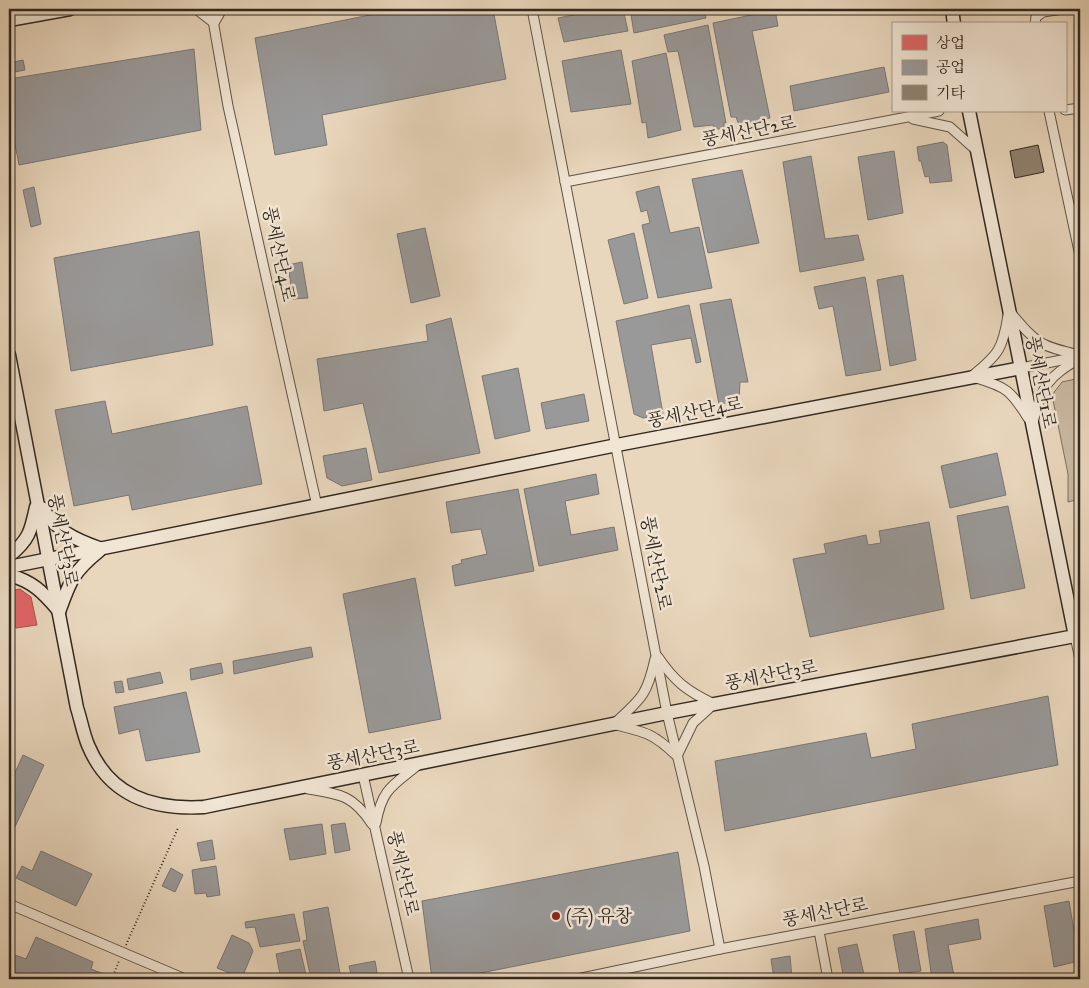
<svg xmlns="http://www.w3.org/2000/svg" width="1089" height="988" font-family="'IM FELL Great Primer','Noto Serif KR',serif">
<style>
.green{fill:#cab9a2;stroke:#7e7061}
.shops{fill:#e06666;stroke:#ac5351}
.industry{fill:#999;stroke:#7a7775}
.building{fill:#918372;stroke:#322820}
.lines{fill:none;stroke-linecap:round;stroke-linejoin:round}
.street-casing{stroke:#605447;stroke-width:11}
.secondary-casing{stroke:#322820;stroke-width:15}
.path{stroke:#322820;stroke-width:2;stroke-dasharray:1 2.5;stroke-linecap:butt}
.street{stroke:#f1e5d4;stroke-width:9}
.secondary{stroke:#f1e5d4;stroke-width:12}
.poi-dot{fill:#8f2418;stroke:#f1e5d4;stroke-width:2}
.labels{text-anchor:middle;stroke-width:5;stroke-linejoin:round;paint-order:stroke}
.street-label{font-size:18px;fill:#322820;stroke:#f1e5d4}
.poi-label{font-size:18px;fill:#322820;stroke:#f1e5d4;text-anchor:start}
</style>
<rect width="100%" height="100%" fill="#e9d7bd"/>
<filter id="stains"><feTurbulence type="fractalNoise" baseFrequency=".004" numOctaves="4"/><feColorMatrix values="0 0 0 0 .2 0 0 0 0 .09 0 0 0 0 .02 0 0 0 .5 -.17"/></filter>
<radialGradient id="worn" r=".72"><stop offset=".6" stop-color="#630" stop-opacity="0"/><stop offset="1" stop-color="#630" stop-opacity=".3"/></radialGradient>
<polygon class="green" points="1080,378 1080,499 1068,502 1068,474 1052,395 1062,382"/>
<polygon class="shops" points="20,589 31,597 37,625 16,628 11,613 9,614 9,591"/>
<g class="industry">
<polygon points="400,9 477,9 478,11 493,9 506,79 322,115 327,145 275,155 255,38"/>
<polygon points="588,9 623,9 628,31 564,42 558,18 588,12"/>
<polygon points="630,9 704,9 706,18 634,33"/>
<polygon points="721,9 739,9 722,12"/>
<polygon points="775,10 778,26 752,31 770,118 739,125 736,117 731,117 713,23"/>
<polygon points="708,25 726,123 724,122 724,129 714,129 713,125 694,127 678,51 668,52 664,35"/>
<polygon points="194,49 201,130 19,165 9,113 9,79"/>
<polygon points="621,50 631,104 571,112 562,61"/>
<polygon points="666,53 681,130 648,138 646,122 642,123 632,61"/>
<polygon points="23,60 25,70 9,73 9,63"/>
<polygon points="884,67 889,92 794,111 790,86"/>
<polygon points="943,142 947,145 952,181 930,183 929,176 925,177 921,161 919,161 917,147"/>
<polygon points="894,151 903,213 868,220 858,157"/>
<polygon points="811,156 825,239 858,235 864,260 800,272 783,162"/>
<polygon points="742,170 759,243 708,253 692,179"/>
<polygon points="659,186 670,233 699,227 712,288 658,298 642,225 650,223 647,210 641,212 636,192"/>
<polygon points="34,187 41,224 31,227 23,190"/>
<polygon points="425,228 440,296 411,303 397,234"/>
<polygon points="199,231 213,345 71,371 54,258"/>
<polygon points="634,233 648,298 624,304 608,240"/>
<polygon points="302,262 308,298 293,299 288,265"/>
<polygon points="903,275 916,360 890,366 877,280"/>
<polygon points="865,277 881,370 846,376 833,306 819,309 814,287"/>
<polygon points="731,299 748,382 740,382 739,401 719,404 700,304"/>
<polygon points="689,305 701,362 696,363 691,338 651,345 663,414 643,418 634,414 616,321"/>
<polygon points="451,318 480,453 379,473 363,403 324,411 317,359 428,341 426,325"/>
<polygon points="518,368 530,431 495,439 482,376"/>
<polygon points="584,394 589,421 546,429 541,403"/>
<polygon points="105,401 112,434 247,406 262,484 132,510 129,495 74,506 55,410"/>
<polygon points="366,448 372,480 342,486 327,478 323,456"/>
<polygon points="997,453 1006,495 950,508 941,466"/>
<polygon points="596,474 599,494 565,501 571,535 614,527 618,550 539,566 524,489"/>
<polygon points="518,489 534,571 455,586 452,566 462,563 461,560 487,554 481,529 451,533 446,502"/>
<polygon points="1008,506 1025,588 971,599 957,516"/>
<polygon points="929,522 944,609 810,637 793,559 826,553 824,544 866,535 868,545 881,543 879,531"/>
<polygon points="415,578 441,719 369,733 343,594"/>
<polygon points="311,647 313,657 234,674 233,661"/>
<polygon points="221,663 223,673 191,680 190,669"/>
<polygon points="160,672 163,683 129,690 127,679"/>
<polygon points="122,681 124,692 116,693 114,682"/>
<polygon points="186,692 200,752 146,761 139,729 119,734 114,707"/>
<polygon points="1048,696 1058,765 725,831 715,761 866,733 871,758 916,749 912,724"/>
<polygon points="23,755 44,765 13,831 9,829 9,786"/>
<polygon points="345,823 350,850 335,853 331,825"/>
<polygon points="322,824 326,854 290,860 284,829"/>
<polygon points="212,840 215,859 201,861 197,843"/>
<polygon points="41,851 92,874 76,906 16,878 22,866 32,871"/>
<polygon points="678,852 690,931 451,979 432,979 422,901"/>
<polygon points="216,866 220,895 207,897 206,893 195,894 192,870"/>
<polygon points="171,868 183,875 175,892 162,886"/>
<polygon points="1069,901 1079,961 1054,967 1044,906"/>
<polygon points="328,907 341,979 311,979 303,941 307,940 303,912"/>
<polygon points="294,914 300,941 260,947 255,927 246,928 245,922"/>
<polygon points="978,919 981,939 948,945 954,976 967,974 967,979 932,979 925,929"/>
<polygon points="914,931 921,971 900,974 893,935"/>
<polygon points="232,935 249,943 253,951 242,978 217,968"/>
<polygon points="36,937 93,962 91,969 104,974 102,979 9,979 9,971 15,955 26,959"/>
<polygon points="857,944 865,979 844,979 838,948"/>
<polygon points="300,949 307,979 281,979 276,954"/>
<polygon points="790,956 792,979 774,979 771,959"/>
<polygon points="375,961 378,978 352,979 349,966"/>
<polygon points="126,974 140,979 124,979"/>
<polygon points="920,974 921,979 894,979"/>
</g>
<polygon class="building" points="1038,145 1044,172 1015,178 1010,151"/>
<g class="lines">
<g class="street-casing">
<g id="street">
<polyline points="196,9 214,23 222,9"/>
<polyline points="211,9 228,106 317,506"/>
<polyline points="532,9 667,713 704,866 720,949"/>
<polyline points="1035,24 1036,17 1043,12 1063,9"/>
<polyline points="1065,110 1080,108"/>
<polyline points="1049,111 1080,256"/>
<polyline points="913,119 950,127 977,151"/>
<polyline points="565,182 939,111"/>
<path d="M1011,313C1037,344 1040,346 1080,355"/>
<polyline points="1021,368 1077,357"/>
<path d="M972,376C998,355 1003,349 1008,315"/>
<path d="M976,378C1007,387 1011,391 1028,418"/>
<path d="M1033,422C1044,383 1046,379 1080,358"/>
<polyline points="1080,635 1075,636 1080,660"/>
<path d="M616,722C642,698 647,695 655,659"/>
<path d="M616,725C646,732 654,734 677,756L693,723L714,704C687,691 675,682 658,657"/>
<polyline points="363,775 409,979"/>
<path d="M308,789C340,794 353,795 372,824"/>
<path d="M376,823C382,789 392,786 418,765"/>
<polyline points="9,904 185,979"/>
<polyline points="819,931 828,979"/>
<polyline points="577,979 720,949 1080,881"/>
</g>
</g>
<g class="secondary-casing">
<g id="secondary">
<polyline points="952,9 954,24"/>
<polyline points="9,20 70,9"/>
<path d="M9,355L77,708C81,720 83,733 88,745C109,796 152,810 204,807L667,713L1075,636L969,111"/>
<path d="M42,508C57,531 74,539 99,548"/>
<path d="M9,556C29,540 31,531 36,507"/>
<polyline points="9,567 617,445 1021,368"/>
<path d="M9,575C32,581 43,592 58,610"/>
<path d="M59,612C70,581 73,572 99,551"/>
</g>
</g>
<g class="path">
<polyline points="126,945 178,828"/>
<polyline points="112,979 119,961"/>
</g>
<use href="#street" class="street"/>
<use href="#secondary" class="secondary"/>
</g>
<circle class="poi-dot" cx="556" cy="916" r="5"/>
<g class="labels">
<g class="street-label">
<text transform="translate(749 131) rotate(-11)" y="6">풍세산단2로</text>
<text transform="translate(279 254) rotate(78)" y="6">풍세산단4로</text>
<text transform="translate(1041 382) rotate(79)" y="6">풍세산단1로</text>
<text transform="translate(695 412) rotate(-11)" y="6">풍세산단4로</text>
<text transform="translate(63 540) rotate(79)" y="6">풍세산단3로</text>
<text transform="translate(656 563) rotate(79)" y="6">풍세산단2로</text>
<text transform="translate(771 675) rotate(-11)" y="6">풍세산단3로</text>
<text transform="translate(373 755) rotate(-11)" y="6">풍세산단3로</text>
<text transform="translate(403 873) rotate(77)" y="6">풍세산단로</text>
<text transform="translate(825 912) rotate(-11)" y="6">풍세산단로</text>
</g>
<g class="poi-label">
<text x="566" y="922">(주) 유창</text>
</g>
</g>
<rect width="1089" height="988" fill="none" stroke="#e9d7bd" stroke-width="30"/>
<rect x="10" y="10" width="1069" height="968" fill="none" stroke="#322820" stroke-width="2.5"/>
<rect x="15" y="15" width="1059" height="958" fill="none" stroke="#322820"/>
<rect x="892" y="22" width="175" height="90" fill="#f1e5d4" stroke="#a5998c"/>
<rect x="902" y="35" width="25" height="15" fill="#e06666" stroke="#a5998c"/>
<text x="936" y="48" font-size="15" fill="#322820">상업</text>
<rect x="902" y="60" width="25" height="15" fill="#999999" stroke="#a5998c"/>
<text x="936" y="72" font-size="15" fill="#322820">공업</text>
<rect x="902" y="85" width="25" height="15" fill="#918372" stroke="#a5998c"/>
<text x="936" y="98" font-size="15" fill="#322820">기타</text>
<rect width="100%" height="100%" filter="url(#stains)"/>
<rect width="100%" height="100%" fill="url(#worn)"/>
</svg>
